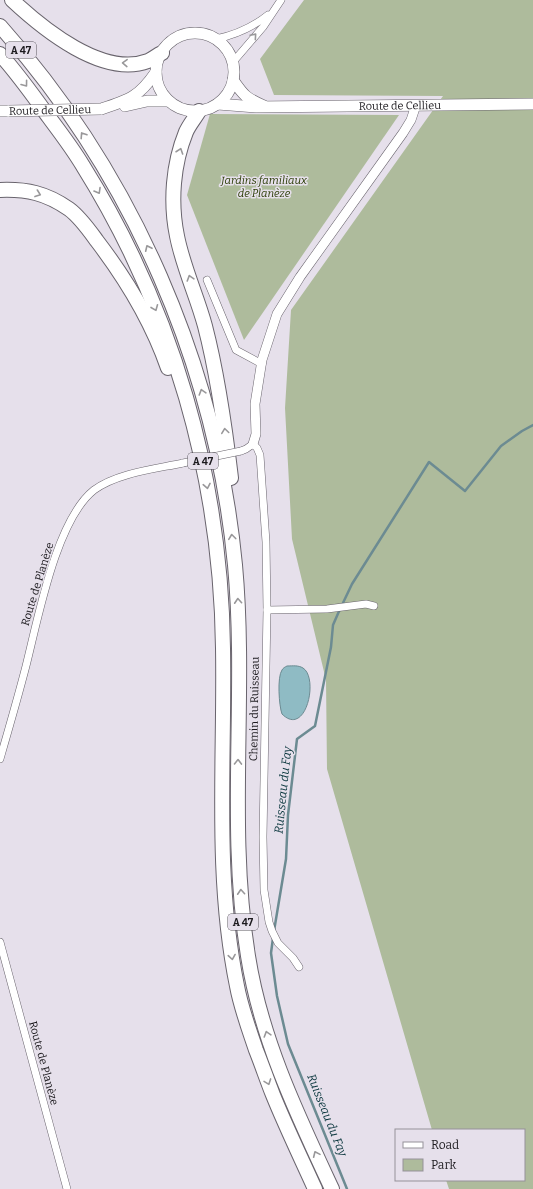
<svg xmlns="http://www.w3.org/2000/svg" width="533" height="1189" font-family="Bitter,serif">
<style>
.green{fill:#aebb9c}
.water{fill:#8fbbc4;stroke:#6c8b92}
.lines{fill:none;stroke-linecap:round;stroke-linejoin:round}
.stream{stroke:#6c8b92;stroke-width:2.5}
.minor-casing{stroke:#69646d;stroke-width:8}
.tertiary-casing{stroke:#69646d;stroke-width:10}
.secondary-casing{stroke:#69646d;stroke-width:12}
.motorway-casing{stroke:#69646d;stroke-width:16}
.minor{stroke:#fff;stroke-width:7}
.tertiary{stroke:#fff;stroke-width:9}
.secondary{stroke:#fff;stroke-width:11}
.motorway{stroke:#fff;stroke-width:14}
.minor-bridge-casing{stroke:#69646d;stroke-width:8;stroke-linecap:butt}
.secondary-bridge-casing{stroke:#69646d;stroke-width:12;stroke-linecap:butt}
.minor-bridge{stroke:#fff;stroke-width:7}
.secondary-bridge{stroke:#fff;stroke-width:11}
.oneway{stroke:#99989a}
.labels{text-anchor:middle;stroke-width:3;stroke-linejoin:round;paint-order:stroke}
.shield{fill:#e6e0eb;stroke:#59555c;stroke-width:1}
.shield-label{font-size:10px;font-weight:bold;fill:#1c1a1e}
.street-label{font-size:11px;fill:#1c1a1e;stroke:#e6e0eb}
.park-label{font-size:11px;font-style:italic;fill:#2c3d07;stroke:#e6e0eb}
.water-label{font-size:12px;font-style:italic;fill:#0b373e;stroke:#e6e0eb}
</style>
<rect width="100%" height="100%" fill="#e6e0eb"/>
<g class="green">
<polygon points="304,0 533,0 533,1189 449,1189 446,1180 524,1180 524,1130 432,1130 327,769 326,680 292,539 285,408 291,310 443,96 274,95 260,59"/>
<polygon points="210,114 399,115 244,340 187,195"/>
</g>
<path class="water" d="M287,666C293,666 298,665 303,668C319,678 306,738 282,714C279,706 277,677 282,670C283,668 285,667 287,666Z"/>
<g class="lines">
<g class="stream">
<polyline points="342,605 352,584 429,462 465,491 501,446 522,431 533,425"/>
<polyline points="274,931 286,859 288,815 297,739 315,726 331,647 333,625 340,609"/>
<polyline points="273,938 271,953 277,996 288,1044 347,1189"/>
</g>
<g class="minor-casing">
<g id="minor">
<path d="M216,39C234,35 253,27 268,15"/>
<polyline points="233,62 263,27 281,0"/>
<polyline points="207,280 236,350 262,364"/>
<polyline points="241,451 246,449 253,444 257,448 260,455 266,542 267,610 263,837 264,890 269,922 272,931 278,943 293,958 299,967"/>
<polyline points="267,610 327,609 366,604 374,606"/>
<path d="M0,759C9,728 18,697 26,666C38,619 56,520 94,490C117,473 155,469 183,463"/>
<polyline points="0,942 67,1189"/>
</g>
</g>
<g class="tertiary-casing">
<polyline id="tertiary" points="253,444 256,434 255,404 262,360 277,314 300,277 403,133 411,120 416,105"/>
</g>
<g class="secondary-casing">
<g id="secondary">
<circle cx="195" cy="72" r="39"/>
<path d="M233,80C244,96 246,98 264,106"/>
<path id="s1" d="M218,104L256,107L533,104"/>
<polyline points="125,106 147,101 168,101"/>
<path d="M101,109C129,100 139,97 156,72"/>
<polyline points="0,111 9,111"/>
</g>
</g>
<g class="motorway-casing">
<g id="motorway">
<path d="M12,0C43,29 103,78 148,61C153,59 157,55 162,53"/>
<path d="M0,26C133,175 216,366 235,565C247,695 227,826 248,956C261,1039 297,1114 332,1189"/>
<path d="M0,54C18,74 33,95 48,116C60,132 73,149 83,166C173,310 221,478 223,648C225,761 214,874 237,986C241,1008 249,1029 256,1050C262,1065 267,1080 273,1095C286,1127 301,1158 315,1189"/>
<path d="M199,111C195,118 189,125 186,132C173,164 170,202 177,236C183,267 197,296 205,326C218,376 225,427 231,478"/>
<path d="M0,190C27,189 46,193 69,209C80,217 89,230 97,241C126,279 152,322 168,368"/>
</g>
</g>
<use href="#minor" class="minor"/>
<use href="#tertiary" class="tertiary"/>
<use href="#secondary" class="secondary"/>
<use href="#motorway" class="motorway"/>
<g class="minor-bridge-casing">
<polyline id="minor-bridge" points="183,463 241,451"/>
</g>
<g class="secondary-bridge-casing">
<g id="secondary-bridge">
<path id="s2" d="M9,111L101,109"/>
</g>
</g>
<use href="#minor-bridge" class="minor-bridge"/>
<use href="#secondary-bridge" class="secondary-bridge"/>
</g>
<defs><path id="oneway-chevron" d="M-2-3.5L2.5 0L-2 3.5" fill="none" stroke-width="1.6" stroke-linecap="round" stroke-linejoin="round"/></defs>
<g class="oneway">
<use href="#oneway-chevron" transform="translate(254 36) rotate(-49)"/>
<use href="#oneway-chevron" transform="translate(125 63) rotate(-178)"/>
<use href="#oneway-chevron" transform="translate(25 84) rotate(53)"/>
<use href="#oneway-chevron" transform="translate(83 135) rotate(-123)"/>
<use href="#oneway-chevron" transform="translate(180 151) rotate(-71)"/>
<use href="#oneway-chevron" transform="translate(98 191) rotate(60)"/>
<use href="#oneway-chevron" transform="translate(38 194) rotate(20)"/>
<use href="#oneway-chevron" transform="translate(148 248) rotate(-115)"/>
<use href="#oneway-chevron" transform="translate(190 278) rotate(-107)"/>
<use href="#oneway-chevron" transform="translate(155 308) rotate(68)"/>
<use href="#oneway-chevron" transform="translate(202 392) rotate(-107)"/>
<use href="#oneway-chevron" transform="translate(225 431) rotate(-98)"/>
<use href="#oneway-chevron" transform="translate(207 486) rotate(79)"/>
<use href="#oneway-chevron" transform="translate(232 537) rotate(-97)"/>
<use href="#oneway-chevron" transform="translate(238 601) rotate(-94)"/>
<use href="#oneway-chevron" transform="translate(238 762) rotate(-89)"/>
<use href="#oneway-chevron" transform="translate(241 892) rotate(-94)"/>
<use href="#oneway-chevron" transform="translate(232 957) rotate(81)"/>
<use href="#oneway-chevron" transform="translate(267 1034) rotate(-107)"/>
<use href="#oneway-chevron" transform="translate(268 1082) rotate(70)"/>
<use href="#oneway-chevron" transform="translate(316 1154) rotate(-114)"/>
</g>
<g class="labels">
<g class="shield">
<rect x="6" y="42" width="30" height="16" rx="3"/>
<rect x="188" y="453" width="30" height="16" rx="3"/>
<rect x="228" y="914" width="30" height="16" rx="3"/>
</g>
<g class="shield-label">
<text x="21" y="54">A 47</text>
<text x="203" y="465">A 47</text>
<text x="243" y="926">A 47</text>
</g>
<g class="street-label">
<text dy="4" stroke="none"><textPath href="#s1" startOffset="182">Route de Cellieu</textPath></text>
<text dy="4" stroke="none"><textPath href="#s2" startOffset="41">Route de Cellieu</textPath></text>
<text transform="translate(37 584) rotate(-73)" y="4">Route de Planèze</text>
<text transform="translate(254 709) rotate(-89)" y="4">Chemin du Ruisseau</text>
<text transform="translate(44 1063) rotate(75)" y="4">Route de Planèze</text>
</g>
<g class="park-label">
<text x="264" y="184">Jardins familiaux<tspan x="264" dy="13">de Planèze</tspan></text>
</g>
<g class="water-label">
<text transform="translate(283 790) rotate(-84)" y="4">Ruisseau du Fay</text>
<text transform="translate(327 1115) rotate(68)" y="4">Ruisseau du Fay</text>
</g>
</g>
<rect x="395" y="1129" width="130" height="52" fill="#e6e0eb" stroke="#959199"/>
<rect x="403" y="1142" width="20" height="6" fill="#ffffff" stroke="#959199"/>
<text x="431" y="1149" font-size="12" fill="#1c1a1e">Road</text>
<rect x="403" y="1159" width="20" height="12" fill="#aebb9c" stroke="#959199"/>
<text x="431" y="1169" font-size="12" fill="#1c1a1e">Park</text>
</svg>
